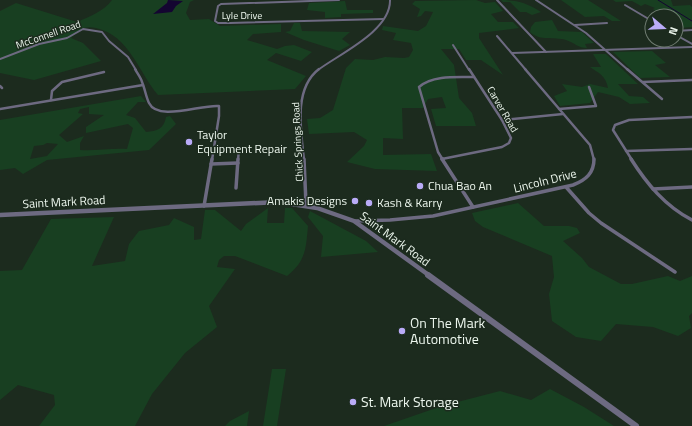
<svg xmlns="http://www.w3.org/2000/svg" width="692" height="426" font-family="'Titillium Web',sans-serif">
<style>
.green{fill:#183f21;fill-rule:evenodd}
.water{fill:#140531}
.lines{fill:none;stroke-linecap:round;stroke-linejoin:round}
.stream{stroke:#140531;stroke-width:1}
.minor-far2{stroke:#6d6a81;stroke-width:2}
.minor-far1{stroke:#6d6a81;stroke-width:2.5}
.minor{stroke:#6d6a81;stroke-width:3.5}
.tertiary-far1{stroke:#6d6a81;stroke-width:4.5}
.tertiary{stroke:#6d6a81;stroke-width:6}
.poi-dot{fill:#b9abf7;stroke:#1c2b1e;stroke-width:1.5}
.labels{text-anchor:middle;stroke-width:3;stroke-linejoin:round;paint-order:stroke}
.far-street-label{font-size:10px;fill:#ecf6ed;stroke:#1c2b1e}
.poi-label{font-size:12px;fill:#ecf6ed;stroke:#1c2b1e;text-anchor:start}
.street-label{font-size:12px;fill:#ecf6ed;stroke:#1c2b1e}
.near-poi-label{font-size:14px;fill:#ecf6ed;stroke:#1c2b1e;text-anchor:start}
</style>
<rect width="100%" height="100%" fill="#1c2b1e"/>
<g class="green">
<path d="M112,0H194L190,2L186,13L190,20L209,19L220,26L281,24V32L253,34L247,40L277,49L285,46L294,45L312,52L301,61L276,53L267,60L306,76L295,89L158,95C139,73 129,35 96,28C92,27 87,27 83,28C79,30 74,35 71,38L83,43L101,61L34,80L0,73V11L16,3L77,22C89,17 104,11 112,0Z"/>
<polygon points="476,0 485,3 495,2 503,11 491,14 498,22 513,22 519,28 479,33 479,38 503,75 481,60 466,60 459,49 441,49 454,65 459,98 472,113 476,126 436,126 431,109 446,108 442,97 428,99 423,108 402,108 403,139 383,138 383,155 431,154 437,171 375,169 347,162 364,146 367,140 354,132 309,134 307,119 320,118 333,110 346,68 355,59 373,60 385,57 404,58 409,57 413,50 411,43 393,40 396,33 382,30 383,26 418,31 426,26 433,12 425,11 421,16 417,17 420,9 412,4 415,1"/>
<path d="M501,0C517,0 527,3 541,12L532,15L526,12H520L510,2H503Z"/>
<polygon points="561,0 588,0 621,21 612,21 604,16 585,17"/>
<polygon points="613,0 671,0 673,6 690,5 692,7 692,27 679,28 676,26 676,16 662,16 653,9 655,8 645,4 641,6 632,1 616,2"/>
<polygon points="345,1 347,10 373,10 373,13 341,14 341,17 325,18 325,12 307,10 309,3"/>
<path d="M552,20L558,31L582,32L594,43L585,44L587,48C578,48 575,43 566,40C553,36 541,42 530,32L531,27L535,22Z"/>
<polygon points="294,23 300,23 302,31 350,32 342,39 350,45 339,51 304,40 285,32 290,31"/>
<polygon points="652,51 666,63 655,65 670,77 640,78 613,52"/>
<path d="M593,54H606L638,84H618L629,96L643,97L650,103L630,104L619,97L598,92L590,103L560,106L554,96L567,91L562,84L582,87L590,84L608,88C606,76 599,73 590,67H601Z"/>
<path d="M141,96L146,102H138L126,115L135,118L146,132C157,131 164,129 166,117L170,116L176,124L149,150L47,160L23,174L15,168L0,170V120ZM89,107V114L104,115L86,127V133L128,124L133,128L127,149C111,148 96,151 80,150V143L84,136L67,142L59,135L83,114L78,113L80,109ZM47,143L58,144L47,156L30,159L34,146L43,145Z"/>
<polygon points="518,203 544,226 569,226 577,228 580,233 563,241 582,258 589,267 621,284 632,284 668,276 680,281 692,276 692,313 689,316 691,328 678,336 653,327 616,324 601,341 576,337 552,321 549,294 554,277 552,256 483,227 475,221 472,213"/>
<path d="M268,208L267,223H284L285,208H292L308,226C306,248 306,261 287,276L235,256H224L219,260L217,267L235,269L209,306L217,327L185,353L152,394L135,426H39L55,405L54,395L18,385L0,400V271L22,270L51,219L114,217L92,266L125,261L129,244L139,231L169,225L174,218L194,227V240L201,239L205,210H215L241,231L246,224Z"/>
<polygon points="310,211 366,241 378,252 321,257 323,236 308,217"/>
<polygon points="272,369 286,369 277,426 263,426"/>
<polygon points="550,389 584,407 614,426 384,426 442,406 500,391 531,400"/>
<polygon points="249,411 247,426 225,426 230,421"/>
</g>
<polygon class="water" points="168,0 183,1 176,6 172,12 153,14 167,3"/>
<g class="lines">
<polyline class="stream" points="658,0 692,21"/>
<g class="minor-far2">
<polyline points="339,0 221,4 218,6 215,21 218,23 230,23 383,19"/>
<polyline points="497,0 546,52"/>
<polyline points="536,0 586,33 628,70"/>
<polyline points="625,5 652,21"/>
<polyline points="575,25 607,23"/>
<polyline points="676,31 692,30"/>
<polyline points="676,35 692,44"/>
<polyline points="497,36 526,70"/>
<polyline points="453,45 469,70"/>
<polyline points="512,53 692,47"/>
<polyline points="0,59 39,44 67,38 83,29 102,32 109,41 128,57 136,70"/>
<path d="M318,70C339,54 391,31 390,0"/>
</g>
<g class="minor-far1">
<path d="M135,69C137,73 141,78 142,82C145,89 146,97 149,103C158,122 202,104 219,106V116L212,160"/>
<polyline points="525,69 590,145 594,160"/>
<polyline points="627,69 662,99"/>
<polyline points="643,82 692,80"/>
<polyline points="0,86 2,88"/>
<polyline points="51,100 52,91 62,82 104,72"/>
<polyline points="0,109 143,85"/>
<polyline points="559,109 596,106 589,87"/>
<polyline points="502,120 563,114"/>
<polyline points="626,151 692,149"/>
<polyline points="442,159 502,147 509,143 511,138 502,120 469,69"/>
<polyline points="238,160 239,149"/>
<path d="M304,160C301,131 293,89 319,69"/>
<path d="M443,160L438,152L419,87C432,75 457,77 474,77"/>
<polyline points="632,160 613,130 615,125 629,120 692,117"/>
</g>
<g class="minor">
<polyline points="304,159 306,204"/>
<polyline points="442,159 443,159"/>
<polyline points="442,159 473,207"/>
<path d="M631,159C647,184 665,206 692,220"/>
<polyline points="211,164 238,163"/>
<polyline points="566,187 589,213 601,223 675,272"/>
<polyline points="236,188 238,159"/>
<polyline points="653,189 692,187"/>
<polyline points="204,206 212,159"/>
<path d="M355,221L390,220L433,216L573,185C586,180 594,173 594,159"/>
</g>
<polyline class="tertiary-far1" points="0,215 279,202 317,208 354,221 430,276"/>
<polyline class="tertiary" points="428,275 636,426"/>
</g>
<g class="poi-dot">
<circle cx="189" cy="142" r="4"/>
<circle cx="420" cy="186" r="4"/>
<circle cx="355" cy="201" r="4"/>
<circle cx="369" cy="203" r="4"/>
<circle cx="402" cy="331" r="4"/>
<circle cx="353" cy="402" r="4"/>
</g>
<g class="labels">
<g class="far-street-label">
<text x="242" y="19">Lyle Drive</text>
<text transform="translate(48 34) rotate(-19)" y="4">McConnell Road</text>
<text transform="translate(503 109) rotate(60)" y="4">Carver Road</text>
<text transform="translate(297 142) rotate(-93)" y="4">Chick Springs Road</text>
</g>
<g class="poi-label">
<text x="197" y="139">Taylor<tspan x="197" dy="14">Equipment Repair</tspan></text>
<text x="428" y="190">Chua Bao An</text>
<text x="347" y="205" text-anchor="end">Amakis Designs</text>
<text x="377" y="207">Kash &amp; Karry</text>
</g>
<g class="street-label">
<text transform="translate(545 181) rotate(-14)" y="4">Lincoln Drive</text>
<text transform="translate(64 202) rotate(-3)" y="4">Saint Mark Road</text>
<text transform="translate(395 239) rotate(36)" y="4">Saint Mark Road</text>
</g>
<g class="near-poi-label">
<text x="410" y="328">On The Mark<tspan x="410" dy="16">Automotive</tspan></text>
<text x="361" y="407">St. Mark Storage</text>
</g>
</g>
<g transform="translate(664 28) rotate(109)"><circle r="19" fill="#1c2b1e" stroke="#6f7c71"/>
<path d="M0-3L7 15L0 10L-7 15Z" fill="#b9abf7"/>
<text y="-6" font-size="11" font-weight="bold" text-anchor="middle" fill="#ecf6ed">N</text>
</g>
</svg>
